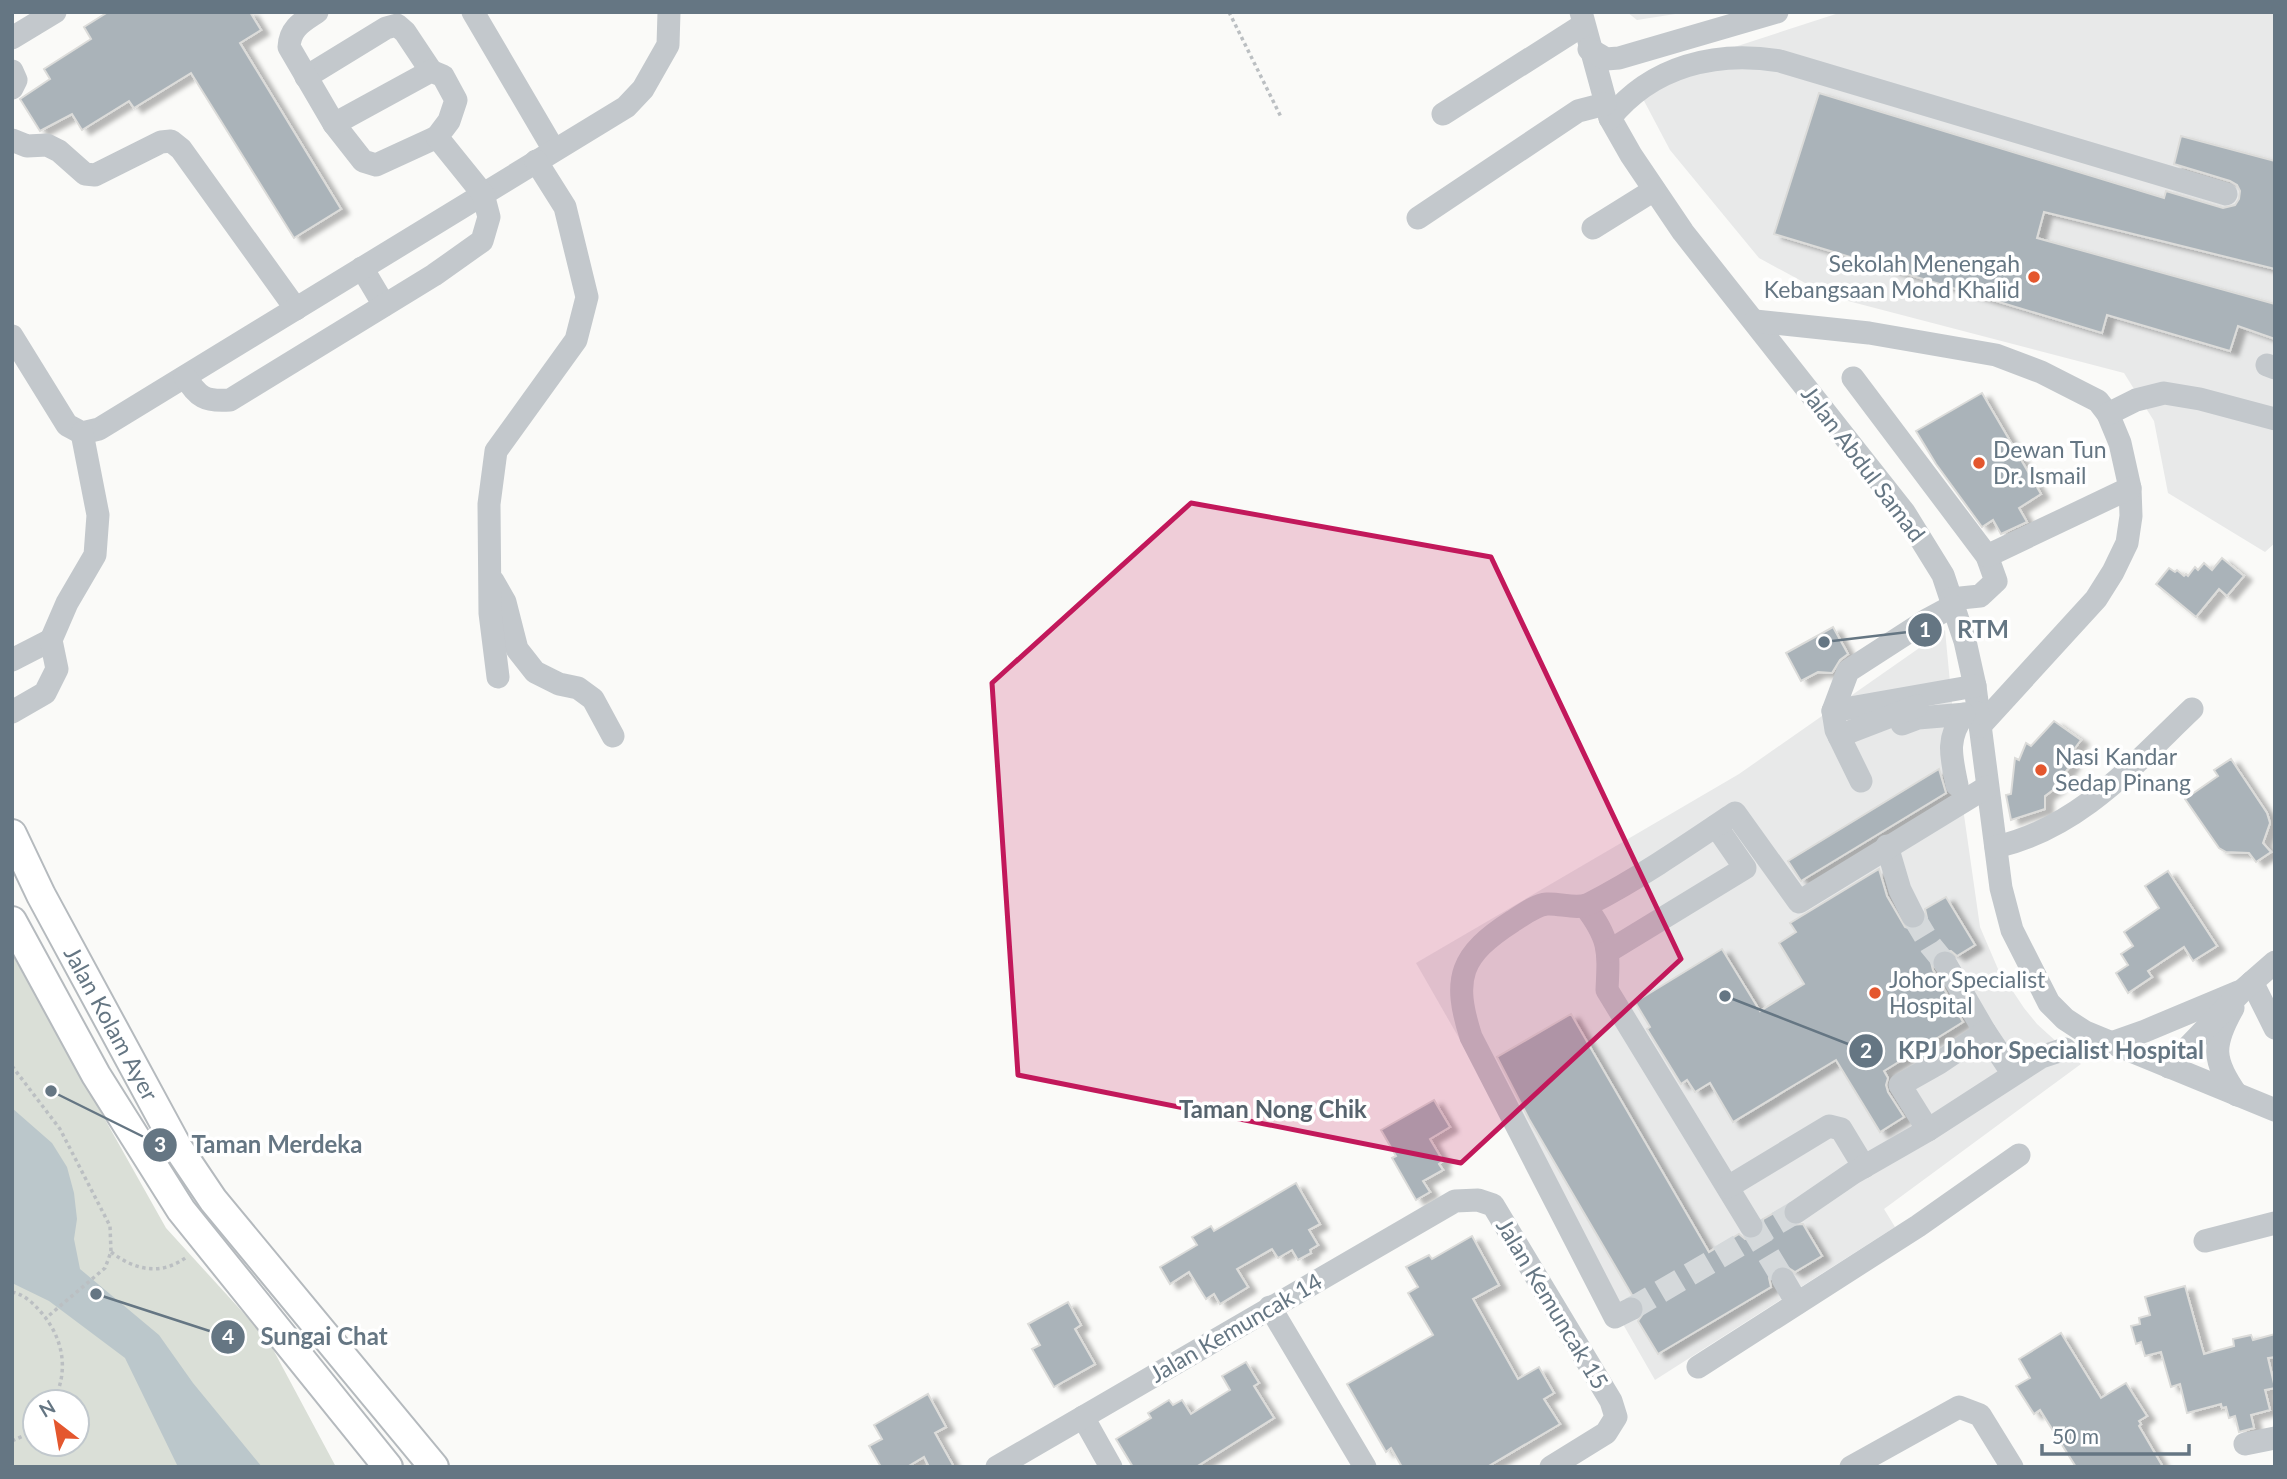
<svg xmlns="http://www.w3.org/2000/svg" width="2287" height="1479" font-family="Lato,sans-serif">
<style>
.built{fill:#e8e9e9}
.green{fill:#dadfd7;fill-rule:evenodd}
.water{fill:#bbc7cb}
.building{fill:#aab3b9;stroke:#dcdcda;stroke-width:2;filter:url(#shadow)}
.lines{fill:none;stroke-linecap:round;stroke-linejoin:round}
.minor-tunnel{stroke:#d5d9db;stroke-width:23;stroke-dasharray:23 11;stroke-linecap:butt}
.major-casing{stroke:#b5babe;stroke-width:32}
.path{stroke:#bbbfc2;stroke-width:3.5;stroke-dasharray:3.5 3.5;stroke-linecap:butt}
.minor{stroke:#c3c8cc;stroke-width:23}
.major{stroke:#fff;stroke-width:28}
.marked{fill:#c2185b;fill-opacity:0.2;stroke:#c2185b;stroke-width:5;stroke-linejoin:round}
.poi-dot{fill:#e4572e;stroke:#fff;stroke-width:2.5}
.labels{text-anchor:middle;stroke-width:7;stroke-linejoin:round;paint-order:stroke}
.poi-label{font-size:23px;fill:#657683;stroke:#fff;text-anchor:start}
.street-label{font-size:23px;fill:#657683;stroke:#fff}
.neighbourhood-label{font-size:24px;font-weight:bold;fill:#57646e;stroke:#fff}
.leader{fill:none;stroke:#657683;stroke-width:2.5}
.callout-dot{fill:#657683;stroke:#fff;stroke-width:2.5}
.mark-label{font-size:21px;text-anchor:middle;font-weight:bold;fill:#fff}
.callout-label{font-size:24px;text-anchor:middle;font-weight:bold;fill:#657683;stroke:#fff;stroke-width:7;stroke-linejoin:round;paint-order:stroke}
</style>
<defs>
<filter id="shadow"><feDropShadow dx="8" dy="4.5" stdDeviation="2" flood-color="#0004"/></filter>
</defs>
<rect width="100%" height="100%" fill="#fafaf8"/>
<g class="built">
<polygon points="1627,12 1688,12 1637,20"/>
<polygon points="1842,12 2275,12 2275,543 2265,552 2168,493 2154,421 2124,373 1829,296 1759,258 1670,150 1633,80"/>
<polygon points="1945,630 1960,787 1980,927 1998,969 2024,1008 2037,1024 2081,1064 1884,1209 1895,1227 1655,1380 1416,963 1739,774"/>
</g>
<path class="green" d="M12,954L166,1228L268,1340L336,1467H12ZM35,1402H77V1444H35Z"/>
<polygon class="water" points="12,1108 52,1143 67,1167 74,1193 77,1219 74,1239 80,1269 159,1335 193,1383 262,1467 178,1467 125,1358 49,1301 12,1283"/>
<g class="building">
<polygon points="108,12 250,12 261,30 240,43 341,209 294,238 191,73 134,108 129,101 82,130 72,114 40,131 20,99 50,79 44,69 91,39 84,27"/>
<polygon points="1819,93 2164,198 2166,191 2223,208 2235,205 2239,199 2240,191 2237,185 2230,181 2174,164 2181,136 2275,161 2275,269 2044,212 2037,238 2275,304 2275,339 2238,326 2230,351 2107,315 2102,333 1774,234"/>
<polygon points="1982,393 2041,494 2019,508 2027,522 2001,534 1993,520 1982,527 1936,464 1916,431"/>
<polygon points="2222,558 2244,576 2227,596 2219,589 2196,617 2156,584 2169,568 2175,572 2177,570 2184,576 2186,574 2188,576 2195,567 2198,570 2204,563 2212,570"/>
<polygon points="1833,627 1848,654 1840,660 1832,673 1818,672 1801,681 1786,653"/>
<polygon points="2054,721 2081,740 2066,760 2072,764 2055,785 2057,787 2045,796 2045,809 2011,820 2006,795 2011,794 2015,758 2019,760 2026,743 2031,746"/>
<polygon points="2231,759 2267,813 2270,823 2263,843 2271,852 2256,862 2249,853 2226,852 2219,848 2185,799 2218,776 2214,770"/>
<polygon points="1939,769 1946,793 1801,881 1788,861"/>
<polygon points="1879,869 1887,896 1905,927 1913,930 1920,928 1927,918 1925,909 1946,897 1975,945 1957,956 1951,951 1939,951 1933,955 1931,962 1933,970 1963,1022 1884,1071 1888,1078 1886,1085 1888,1092 1904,1117 1880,1132 1836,1060 1733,1122 1710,1083 1695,1092 1687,1080 1681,1084 1647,1029 1650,1027 1635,1002 1722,949 1760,1011 1804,984 1779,943 1796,932 1790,923"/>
<polygon points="2168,871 2217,946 2193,961 2184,947 2148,971 2152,977 2128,993 2116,973 2128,965 2121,954 2133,946 2124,932 2159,908 2145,886"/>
<polygon points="1571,1014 1709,1252 1739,1234 1745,1239 1758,1238 1764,1232 1763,1219 1783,1208 1785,1220 1791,1225 1803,1224 1822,1256 1795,1272 1784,1265 1775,1267 1769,1278 1771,1287 1658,1354 1638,1321 1645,1311 1643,1302 1638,1297 1632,1295 1529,1119 1497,1057"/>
<polygon points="1434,1100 1450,1127 1430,1139 1443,1161 1439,1164 1443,1170 1423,1181 1430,1192 1416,1200 1392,1158 1396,1156 1381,1130"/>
<polygon points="1296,1183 1320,1224 1309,1230 1318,1245 1310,1250 1311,1253 1298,1260 1292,1250 1278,1258 1272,1249 1237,1269 1248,1287 1220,1304 1214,1294 1206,1299 1189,1272 1170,1284 1160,1267 1197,1245 1192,1237 1211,1226 1214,1231"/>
<polygon points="1472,1236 1499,1285 1473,1299 1518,1379 1539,1367 1554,1393 1544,1399 1560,1424 1487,1467 1402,1467 1391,1448 1386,1452 1347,1384 1433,1335 1408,1293 1418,1287 1406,1267 1429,1255 1432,1259"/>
<polygon points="2185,1286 2204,1354 2234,1346 2233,1339 2251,1335 2253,1340 2275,1334 2275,1357 2268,1358 2275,1388 2265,1390 2270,1410 2251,1415 2254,1428 2239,1432 2235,1416 2229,1418 2226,1407 2222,1408 2221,1404 2187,1413 2180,1384 2171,1387 2161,1352 2145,1356 2141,1342 2136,1344 2131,1326 2140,1324 2139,1318 2150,1315 2145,1297"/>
<polygon points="1068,1302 1081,1325 1075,1329 1095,1364 1054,1387 1032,1349 1040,1345 1028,1324"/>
<polygon points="2061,1333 2101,1398 2126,1383 2147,1416 2139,1421 2141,1424 2139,1426 2163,1467 2076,1467 2040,1410 2034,1414 2016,1386 2030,1378 2019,1359"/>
<polygon points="1246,1362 1259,1383 1254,1386 1274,1418 1196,1467 1133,1467 1116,1439 1151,1418 1148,1413 1169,1400 1173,1405 1182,1400 1191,1414 1230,1390 1222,1376"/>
<polygon points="928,1394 946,1427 935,1433 954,1467 929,1467 924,1457 907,1467 881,1467 869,1446 882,1439 874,1425"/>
</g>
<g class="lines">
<g class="minor-tunnel">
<polyline points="1913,916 1931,946 1945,963"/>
<polyline points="1751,1226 1783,1279"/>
<polyline points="1631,1309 1796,1212"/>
</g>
<g class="major-casing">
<g id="major">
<path id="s1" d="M12,834L41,895L178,1148L213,1200L434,1467"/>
<polyline points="12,921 96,1075 181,1210 388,1467"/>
</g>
</g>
<g class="path">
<polyline points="1229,12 1281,117"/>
<polyline points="12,1066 60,1129 110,1226 111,1252 105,1268 46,1318"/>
<path d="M111,1252C136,1271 162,1276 188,1256"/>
<path d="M12,1292C23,1294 32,1302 39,1310C63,1336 70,1370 53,1402"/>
<polyline points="12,1441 27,1434 35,1427"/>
</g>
<g class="minor">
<polyline points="473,12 554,150"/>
<polyline points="1581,12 1610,118 1631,155 1683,232 1904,512 1943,575 1965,641 1975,686 2001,888 2012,930 2049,1003 2065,1019 2085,1032 2275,1110"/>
<polyline points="12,38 55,12"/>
<polyline points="1589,49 1606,59 1619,58 1777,12"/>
<polyline points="12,71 16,80 12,88"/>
<polyline points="306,77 386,28 397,25 405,32 431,71"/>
<polyline points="1443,114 1583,25"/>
<path d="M1610,118C1652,66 1716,50 1780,61L2226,194"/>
<polyline points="334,124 363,161 376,165 437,137"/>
<polyline points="12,140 27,146 47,145 59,151 85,174 95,175 161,142 171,141 181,149 296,309"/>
<polyline points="1418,218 1578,111 1605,104"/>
<polyline points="1593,228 1654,190"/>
<polyline points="362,268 384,305"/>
<polyline points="1755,321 1869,333 1996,355 2041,372 2098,401 2108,414 2120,443 2130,488 2131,516 2127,543 2113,572 2096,599 1980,726"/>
<polyline points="12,336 67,425 82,433 99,429 626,107 643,89 668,45 669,12"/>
<polyline points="2267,365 2275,368"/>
<path d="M185,377C199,397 204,402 230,400L434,275L482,241L489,217L483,194L437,137L449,121L456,100L443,76L431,71L334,124L289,47C290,28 302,22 317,12"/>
<polyline points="1853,378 1987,556 1996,581 1980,596 1951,599"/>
<polyline points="2108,414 2136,400 2164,393 2200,399 2275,419"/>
<polyline points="1987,556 2130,488"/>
<polyline points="493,581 505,602 517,649 535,672 559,684 578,688 593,699 613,736"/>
<polyline points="12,660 51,640"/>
<polyline points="498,677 490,613 489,504 496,451 576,340 587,297 565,207 536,161"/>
<polyline points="1833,711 1975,686"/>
<polyline points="12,712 45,693 57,669 51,640 67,603 95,555 98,515 82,433"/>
<polyline points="1902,724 1918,718 1978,713"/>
<polyline points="1839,736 1917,706"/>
<polyline points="1861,781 1836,730 1833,711 1848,671 1927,620 1953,606"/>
<path d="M1957,785C1951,756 1946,739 1964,714"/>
<polyline points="1887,846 1900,890 1913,916"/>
<path d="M1996,847C2079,828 2132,766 2192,709"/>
<path d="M1585,906C1610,939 1609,950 1607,990L1751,1226"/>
<polyline points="1609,951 1745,868 1716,826"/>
<polyline points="1945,963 1985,1032 2013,1074"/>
<polyline points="2252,982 2275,1028"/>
<path d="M2233,1008C2212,1045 2212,1060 2237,1095"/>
<polyline points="1985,1032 1939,1063 1900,1085 1928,1130 2041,1057 2065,1049"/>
<polyline points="2111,1043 2145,1031 2238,992"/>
<polyline points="2169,1067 2243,990 2275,962"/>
<polyline points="1728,1187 1829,1126 1841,1129 1864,1167"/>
<polyline points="1796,1212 1853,1173 1928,1130"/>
<polyline points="2205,1241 2275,1223"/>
<polyline points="1783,1279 1797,1303"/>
<polyline points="1270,1307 1365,1467"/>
<path d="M1631,1309L1615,1317L1471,1037C1452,978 1460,955 1513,921C1523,915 1535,905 1547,904C1560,903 1577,910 1589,904C1638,879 1689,844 1735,813L1799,902L1987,787"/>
<polyline points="1698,1367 1918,1226 2019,1155"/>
<polyline points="1083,1417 1111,1467"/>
<polyline points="2245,1444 2275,1438"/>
<polyline points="997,1467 1455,1201 1478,1200 1493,1205 1611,1401 1616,1417 1606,1433 1551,1467"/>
<polyline points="1851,1467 1959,1407 1980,1415 2012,1467"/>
</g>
<use href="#major" class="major"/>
</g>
<path class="marked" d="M1191,503L1491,557L1681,959L1461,1163L1018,1075L992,683Z"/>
<g class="poi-dot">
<circle cx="2034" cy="277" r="7"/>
<circle cx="1979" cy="463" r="7"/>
<circle cx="2041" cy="770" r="7"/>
<circle cx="1875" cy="993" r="7"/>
</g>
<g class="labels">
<g class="poi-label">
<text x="2020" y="272" text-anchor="end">Sekolah Menengah<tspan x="2020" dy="26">Kebangsaan Mohd Khalid</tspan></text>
<text x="1993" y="458">Dewan Tun<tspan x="1993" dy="26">Dr. Ismail</tspan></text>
<text x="2055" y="765">Nasi Kandar<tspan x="2055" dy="26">Sedap Pinang</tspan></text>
<text x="1889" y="988">Johor Specialist<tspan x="1889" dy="26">Hospital</tspan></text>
</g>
<g class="street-label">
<text transform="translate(1863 464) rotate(53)" y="8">Jalan Abdul Samad</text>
<text dy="8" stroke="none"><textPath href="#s1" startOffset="214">Jalan Kolam Ayer</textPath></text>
<text transform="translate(1552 1304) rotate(59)" y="8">Jalan Kemuncak 15</text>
<text transform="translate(1236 1328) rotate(-30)" y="8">Jalan Kemuncak 14</text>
</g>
<g class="neighbourhood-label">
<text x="1273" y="1118">Taman Nong Chik</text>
</g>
</g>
<path class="leader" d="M1824 642L1925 630M1725 996L1866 1051M51 1091L160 1145M96 1294L228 1337"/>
<g class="callout-dot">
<circle cx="1824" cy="642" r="7"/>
<circle cx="1725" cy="996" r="7"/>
<circle cx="51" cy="1091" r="7"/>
<circle cx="96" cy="1294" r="7"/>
<circle cx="1925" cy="630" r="18"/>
<circle cx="1866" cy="1051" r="18"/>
<circle cx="160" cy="1145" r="18"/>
<circle cx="228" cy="1337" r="18"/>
</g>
<g class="mark-label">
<text x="1925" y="637">1</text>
<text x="1866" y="1058">2</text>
<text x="160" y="1152">3</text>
<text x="228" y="1344">4</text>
</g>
<g class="callout-label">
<text x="1983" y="638">RTM</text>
<text x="2051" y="1059">KPJ Johor Specialist Hospital</text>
<text x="277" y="1153">Taman Merdeka</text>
<text x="324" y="1345">Sungai Chat</text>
</g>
<rect width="2287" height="1479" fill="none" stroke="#657683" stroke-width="28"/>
<g transform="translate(56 1423) rotate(329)"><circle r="33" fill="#ffffff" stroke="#c1c8cd" stroke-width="2"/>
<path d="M0-5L12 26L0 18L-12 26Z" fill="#e4572e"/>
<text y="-10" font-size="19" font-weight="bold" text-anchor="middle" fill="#657683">N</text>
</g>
<path d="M2042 1444v10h147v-10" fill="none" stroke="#657683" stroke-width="3.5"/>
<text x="2052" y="1444" font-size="21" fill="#657683" stroke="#ffffff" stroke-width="5" paint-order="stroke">50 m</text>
</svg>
